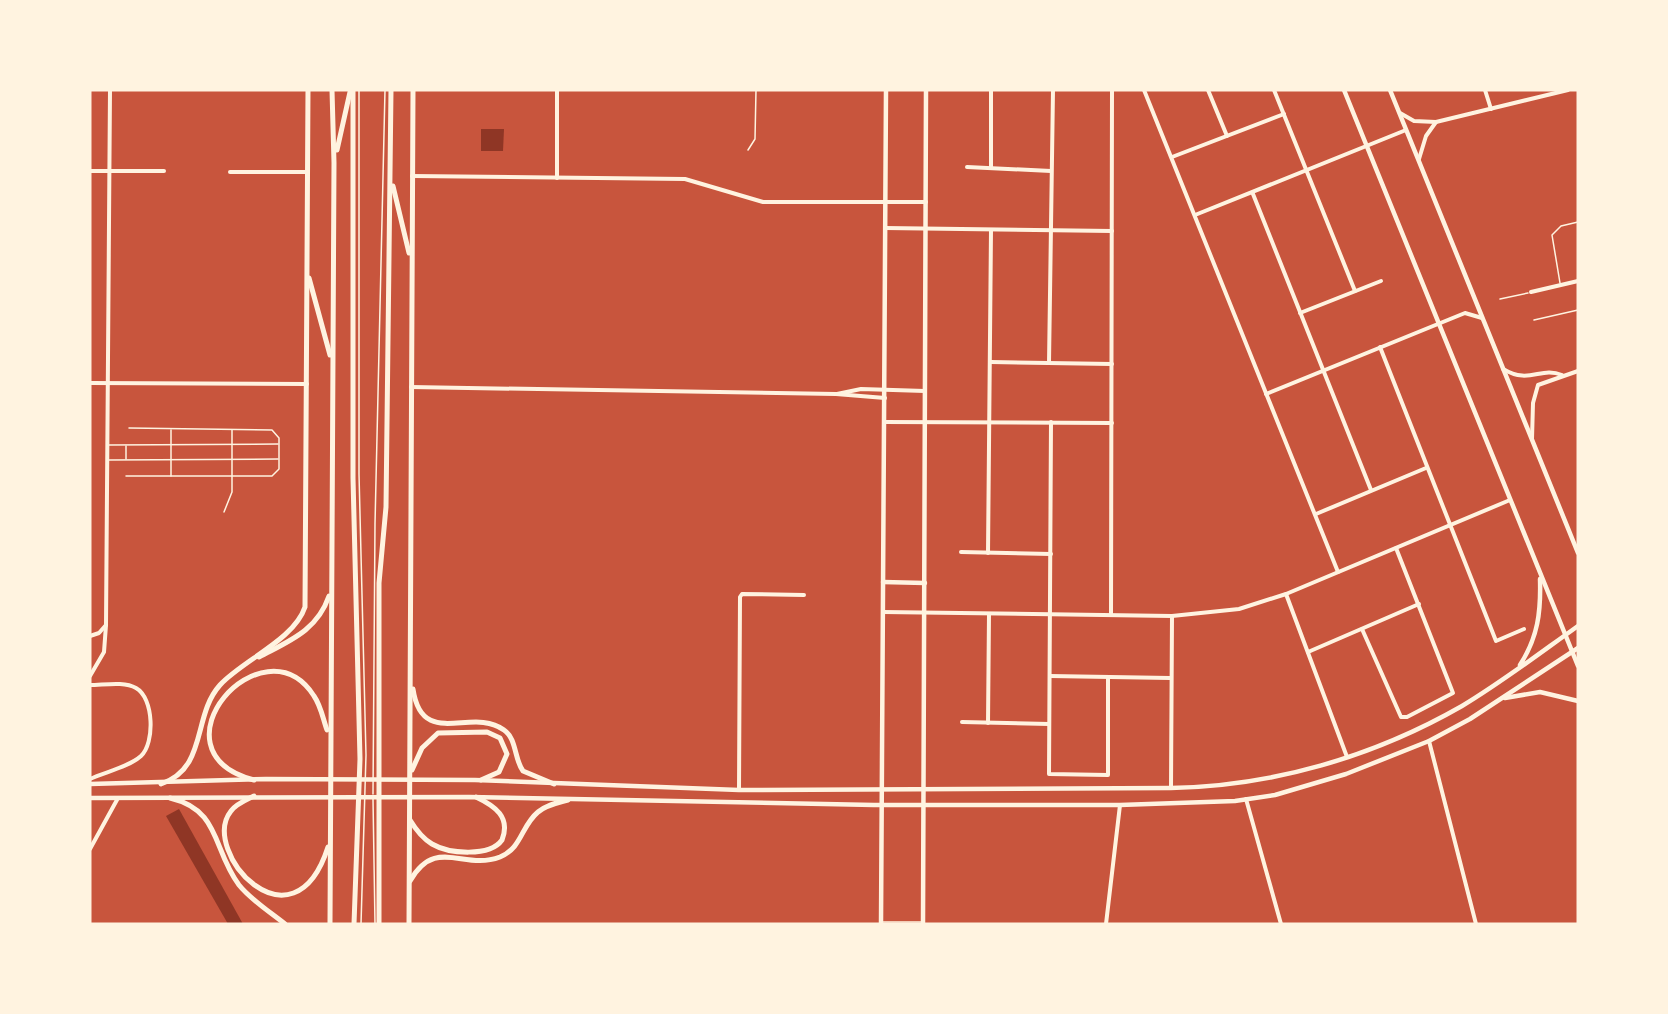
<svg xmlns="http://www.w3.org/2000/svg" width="1668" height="1014" font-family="Mulish,sans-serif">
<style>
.water{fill:#8f3625}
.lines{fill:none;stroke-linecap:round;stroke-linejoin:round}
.service{stroke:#fff3e0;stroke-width:1.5}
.minor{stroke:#fff3e0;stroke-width:4}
.tertiary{stroke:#fff3e0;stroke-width:4.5}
.secondary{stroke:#fff3e0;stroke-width:4.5}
.primary{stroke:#fff3e0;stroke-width:5}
</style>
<rect width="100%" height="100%" fill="#c8553d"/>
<g class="water">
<polygon points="481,129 504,129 503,151 481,151"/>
<polygon points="179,809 243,924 228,924 166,816"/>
</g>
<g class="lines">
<g class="service">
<polyline points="359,90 359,474 366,755 361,924"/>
<polyline points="748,150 755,139 756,90"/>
<polyline points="1560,283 1552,235 1561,226 1578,222"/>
<polyline points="1500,299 1528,293"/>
<polyline points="1534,320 1578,310"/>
<polyline points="109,445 278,444"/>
<polyline points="126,446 126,459"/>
<polyline points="108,460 278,459"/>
<polyline points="126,476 272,476 279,469 279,438 272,430 129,428"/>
<polyline points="171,476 171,430"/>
<polyline points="224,512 232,492 232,430"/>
<polyline points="373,794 375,524 385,90"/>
<polyline points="373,799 375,924"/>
<polyline points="882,922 922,922"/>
</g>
<g class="minor">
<polyline points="1144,90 1338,572"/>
<polyline points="1208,90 1227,136"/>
<polyline points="1274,90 1355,291"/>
<polyline points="1485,90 1491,109"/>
<polyline points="1400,113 1414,121 1436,122 1568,90"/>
<polyline points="1172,157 1284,114"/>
<polyline points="1419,159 1426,136 1436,122"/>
<polyline points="967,167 1051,171"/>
<polyline points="991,168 991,90"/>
<polyline points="90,171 164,171"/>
<polyline points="230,172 307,172"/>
<polyline points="412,176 685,179 763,202 926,202"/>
<polyline points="557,178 557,90"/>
<polyline points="1253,194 1371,490"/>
<polyline points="1195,215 1406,130"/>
<polyline points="885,228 1112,231"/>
<polyline points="1531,292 1578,281"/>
<polyline points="1300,313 1381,281"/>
<polyline points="1380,347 1496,641 1524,629"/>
<polyline points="991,362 1112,364"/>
<polyline points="1049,363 1053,90"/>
<path d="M1503,369C1530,385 1540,366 1562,375"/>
<polyline points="90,383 307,384"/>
<polyline points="411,387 836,394 885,398"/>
<polyline points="837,394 861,389 925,391"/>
<polyline points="1266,394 1465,313 1482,318"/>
<polyline points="884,422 1112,423"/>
<polyline points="1051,422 1049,774 1108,775 1108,678"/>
<polyline points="1532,439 1533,403 1538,385 1578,371"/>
<polyline points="1316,514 1426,468"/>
<polyline points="961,552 1051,554"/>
<polyline points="988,553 991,230"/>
<polyline points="1286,594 1347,757"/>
<polyline points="883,612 1172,616 1239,609 1286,594 1510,500"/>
<polyline points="1111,615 1112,90"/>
<polyline points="1362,629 1401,717 1407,717 1453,693 1396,548"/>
<polyline points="90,636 99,633 106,625"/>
<polyline points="1308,652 1419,604"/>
<polyline points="90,676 104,652 106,625 110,90"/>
<polyline points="1050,676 1170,678"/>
<path d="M90,685C104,685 124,681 136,688C154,698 155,743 141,756C129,767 105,772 90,779"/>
<polyline points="962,722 1049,724"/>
<polyline points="988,723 989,614"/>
<polyline points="1429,741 1476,924"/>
<polyline points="1171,788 1172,616"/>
<polyline points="739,790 740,597 742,594 804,595"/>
<polyline points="1246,799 1281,924"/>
<polyline points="90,849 118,798"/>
<polyline points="1106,924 1120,805"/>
</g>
<g class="tertiary">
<polyline points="883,582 925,583"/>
<polyline points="881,924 886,90"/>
<polyline points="923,924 926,90"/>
</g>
<g class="secondary">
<polyline points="1344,90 1578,666"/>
<polyline points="1390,90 1578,553"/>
<path d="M1520,665C1538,637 1541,612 1540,579"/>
<polyline points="1505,698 1540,692 1578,701"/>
<path d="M90,784L266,779L475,780L739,790L1171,788C1273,786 1373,757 1462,706C1502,682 1540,653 1578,626"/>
<polyline points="90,798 469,797 874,805 1120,805 1235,801 1275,795 1346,774 1429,741 1470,719 1578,648"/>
</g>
<g class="primary">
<polyline points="353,90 353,478 360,759 354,924"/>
<polyline points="337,150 350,92"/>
<polyline points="393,186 409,253"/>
<polyline points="309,278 330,355"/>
<path d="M259,657C289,641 317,631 329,596"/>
<path d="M413,689C422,750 472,706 504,730C517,739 514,759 523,771L554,784"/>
<polyline points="412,770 422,748 438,733 487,732 500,738 507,754 499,772 481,780"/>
<path d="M254,780C145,751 263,617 314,696C321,706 323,719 327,730"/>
<path d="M161,784C208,768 192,716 220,685C243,660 294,640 305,607L308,90"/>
<path d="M254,796C246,800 236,804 231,811C199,851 293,956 328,847"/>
<path d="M170,798C221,810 212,849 239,885C251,900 270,912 285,924"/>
<path d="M410,820C416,830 422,838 432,844C449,854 490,857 502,840C511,817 495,806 476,797"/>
<path d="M410,881C436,836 463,871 500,857C522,848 521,826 538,812C546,805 557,803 568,800"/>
<polyline points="330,924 334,163 332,90"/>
<polyline points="379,924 379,583 386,507 391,90"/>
<polyline points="409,924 413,90"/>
</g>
</g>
<rect width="1668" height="1014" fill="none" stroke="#fff3e0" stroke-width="183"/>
</svg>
